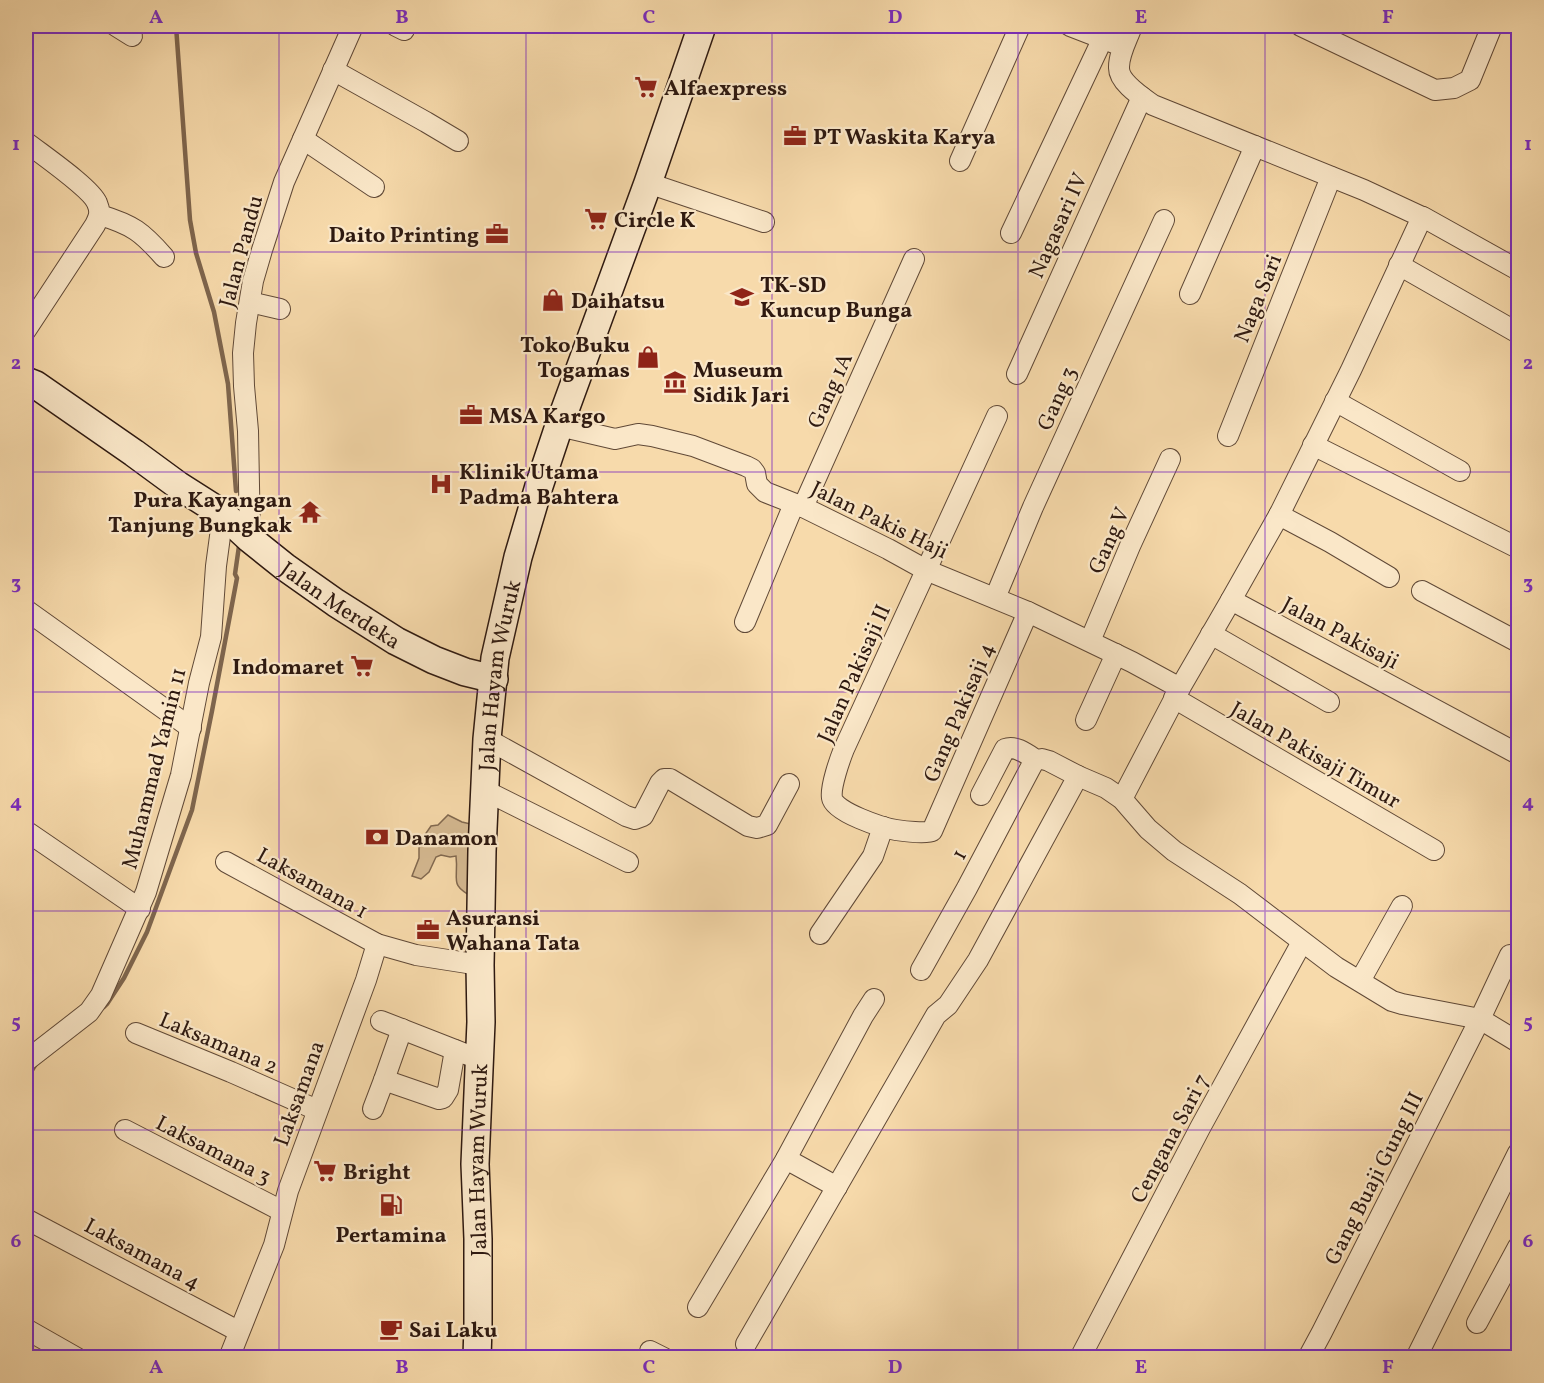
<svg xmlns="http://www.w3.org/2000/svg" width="1544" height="1383" font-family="Vollkorn,serif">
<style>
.green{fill:#d5b991;stroke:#826950;stroke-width:1.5}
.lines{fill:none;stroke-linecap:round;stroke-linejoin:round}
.stream{stroke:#7e654d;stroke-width:4.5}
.minor-casing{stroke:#604937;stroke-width:22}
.secondary-casing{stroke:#2e1910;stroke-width:30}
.minor{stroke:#fae7c8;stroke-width:20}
.secondary{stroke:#fae7c8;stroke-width:27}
.grid{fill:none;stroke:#7b2cbf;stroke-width:1.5;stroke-opacity:0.55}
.labels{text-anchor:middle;stroke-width:4.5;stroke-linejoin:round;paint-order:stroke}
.poi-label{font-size:22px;font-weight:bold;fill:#2e1910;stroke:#fae7c8;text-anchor:start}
.street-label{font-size:22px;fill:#2e1910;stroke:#fae7c8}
.neatline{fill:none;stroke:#7b2cbf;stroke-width:2}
.grid-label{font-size:20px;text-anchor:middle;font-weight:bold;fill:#7b2cbf}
</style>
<rect width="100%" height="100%" fill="#f7daab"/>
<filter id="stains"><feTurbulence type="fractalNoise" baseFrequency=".00333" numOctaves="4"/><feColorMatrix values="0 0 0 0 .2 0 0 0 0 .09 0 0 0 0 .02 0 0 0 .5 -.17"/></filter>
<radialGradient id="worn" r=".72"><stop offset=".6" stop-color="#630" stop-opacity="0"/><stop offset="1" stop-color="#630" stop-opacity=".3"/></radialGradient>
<path class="green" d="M448,815L462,822L475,825L474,898C448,884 459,881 456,856L450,857L441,855L436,857L429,872L421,879L412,876L419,858V848L424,836L431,826L438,825Z"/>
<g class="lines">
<g class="stream">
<polyline points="176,26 190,220 196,253 214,312 228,384 236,491"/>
<polyline points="104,1007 107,1004 124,978 147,932 192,810 212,711 237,578 235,574 239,546"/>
<polyline points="26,1080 37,1062"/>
</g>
<g class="minor-casing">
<g id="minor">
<polyline points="116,26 132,36"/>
<polyline points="396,26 404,30"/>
<polyline points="1070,26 1114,43"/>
<path d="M1132,26C1128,38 1119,53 1119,67C1118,82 1142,97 1153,105L1364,190L1422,217L1351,370L1279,515L1231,600"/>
<polyline points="1301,26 1435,90 1454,88 1470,80 1492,26"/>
<polyline points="333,70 426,122 458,141"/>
<polyline points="303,139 374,187"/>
<path d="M26,142C41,154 91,188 97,203C101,212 99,217 95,225L26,330"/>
<polyline points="960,161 1020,26"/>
<polyline points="648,183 764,222"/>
<path d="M100,215C133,225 142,232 164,257"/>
<polyline points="1423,217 1518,270"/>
<polyline points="1011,233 1103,38"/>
<polyline points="1399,265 1518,333"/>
<polyline points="1190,294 1255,146"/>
<polyline points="250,302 280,309"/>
<polyline points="1017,374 1142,97"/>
<polyline points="1335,401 1460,471"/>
<path d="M997,416L844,749C840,759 830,787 832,798C834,812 883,828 896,830C903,831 927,834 932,831L1028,612"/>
<polyline points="559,426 615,439 638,434 652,436 693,446 746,466 752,469 755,473 757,484 765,492 803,507 888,549 926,570 1028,612 1132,662 1180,688"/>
<polyline points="1228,436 1331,177"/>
<polyline points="1313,445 1518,548"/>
<polyline points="803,507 914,259"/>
<polyline points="1279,515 1330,542 1389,577"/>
<polyline points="250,539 248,431 244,386 243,353 246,323 253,281 262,250 284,182 353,26"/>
<polyline points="1422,591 1518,642"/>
<polyline points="995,598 1033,507 1164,220"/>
<polyline points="26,610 191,728"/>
<polyline points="745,622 794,504"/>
<polyline points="1211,634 1329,702"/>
<polyline points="1090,641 1130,546 1170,459"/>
<polyline points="1174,698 1434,850"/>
<polyline points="1086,720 1116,654"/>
<polyline points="487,739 626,816 635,819 643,816 660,783 664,779 670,779 748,826 757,828 767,825 789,784"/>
<polyline points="484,790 628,862"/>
<path d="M981,795L1005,749C1016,745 1027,754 1036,760L1042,759L1049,761L1078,776L1106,788L1122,799L1148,829L1174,851L1240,894L1336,967L1392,1001L1402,1004L1480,1019L1518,1042"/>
<polyline points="1122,799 1180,688 1231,600 1518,754"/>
<polyline points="26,831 140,909"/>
<polyline points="226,862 377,944 416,955 480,965"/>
<polyline points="820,934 873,856 883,827"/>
<polyline points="921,970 967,888 1033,763 1036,760"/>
<polyline points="1360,981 1402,906"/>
<polyline points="381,1021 468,1055"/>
<polyline points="136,1033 231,1072 317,1110"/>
<polyline points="26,1061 89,1012 101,995 146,892 181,775 199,683 211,637 216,566 223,514"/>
<polyline points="384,1080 439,1099 443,1098 448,1090 455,1050"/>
<polyline points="373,1109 384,1080 402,1029"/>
<polyline points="125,1130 282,1211"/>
<polyline points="786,1159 837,1187"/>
<polyline points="26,1219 238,1331"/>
<polyline points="698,1307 786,1159 863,1016 874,999"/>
<polyline points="1477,1323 1518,1247"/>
<polyline points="26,1329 77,1358"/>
<polyline points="746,1344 936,1015 948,1005 978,960 1078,776"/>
<polyline points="650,1351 664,1358"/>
<polyline points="229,1358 274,1245 288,1191 366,980 377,944"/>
<polyline points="1080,1358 1200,1128 1302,942"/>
<polyline points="1308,1358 1322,1332 1480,1019 1510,955"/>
<polyline points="1416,1358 1518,1153"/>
</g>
</g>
<g class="secondary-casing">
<g id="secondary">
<path id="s1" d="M26,381L36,385L134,453L179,486L223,514L250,539L285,567L336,603L396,641L434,660L465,672L494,679"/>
<path id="s2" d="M477,1358L478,1325V1239L475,1164L481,1022L480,965L482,851L487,739L495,658L518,557L539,486L559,426L648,183L702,26"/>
</g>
</g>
<use href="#minor" class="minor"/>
<use href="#secondary" class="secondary"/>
</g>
<path class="grid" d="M279,26V1358M526,26V1358M772,26V1358M1018,26V1358M1265,26V1358M26,252H1518M26,472H1518M26,692H1518M26,911H1518M26,1130H1518"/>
<defs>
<g id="supermarket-bare" transform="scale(1.8)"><path d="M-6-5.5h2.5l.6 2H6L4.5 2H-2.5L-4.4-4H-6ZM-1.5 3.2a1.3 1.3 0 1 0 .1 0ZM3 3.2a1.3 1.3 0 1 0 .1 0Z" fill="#8f2418" stroke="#fae7c8" stroke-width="2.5" paint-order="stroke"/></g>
<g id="office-bare" transform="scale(1.8)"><path d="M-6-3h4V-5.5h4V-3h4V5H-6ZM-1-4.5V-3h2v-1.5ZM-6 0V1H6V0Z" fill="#8f2418" stroke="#fae7c8" stroke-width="2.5" paint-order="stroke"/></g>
<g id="school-bare" transform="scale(1.8)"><path d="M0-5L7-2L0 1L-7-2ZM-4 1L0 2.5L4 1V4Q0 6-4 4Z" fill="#8f2418" stroke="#fae7c8" stroke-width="2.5" paint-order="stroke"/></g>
<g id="shop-bare" transform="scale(1.8)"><path d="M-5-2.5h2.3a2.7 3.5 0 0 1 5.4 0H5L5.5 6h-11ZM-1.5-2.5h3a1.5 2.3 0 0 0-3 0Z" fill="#8f2418" stroke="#fae7c8" stroke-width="2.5" paint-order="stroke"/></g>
<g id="museum-bare" transform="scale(1.8)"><path d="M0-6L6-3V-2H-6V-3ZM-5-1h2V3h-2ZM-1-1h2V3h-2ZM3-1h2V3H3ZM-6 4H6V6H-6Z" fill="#8f2418" stroke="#fae7c8" stroke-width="2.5" paint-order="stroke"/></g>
<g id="hospital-bare" transform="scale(1.8)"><path d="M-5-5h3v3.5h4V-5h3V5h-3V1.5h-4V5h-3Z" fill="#8f2418" stroke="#fae7c8" stroke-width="2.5" paint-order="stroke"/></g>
<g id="temple-bare" transform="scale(1.8)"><path d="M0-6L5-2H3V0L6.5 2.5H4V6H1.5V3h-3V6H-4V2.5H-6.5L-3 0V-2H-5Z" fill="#8f2418" stroke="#fae7c8" stroke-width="2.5" paint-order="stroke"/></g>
<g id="bank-bare" transform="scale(1.8)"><path d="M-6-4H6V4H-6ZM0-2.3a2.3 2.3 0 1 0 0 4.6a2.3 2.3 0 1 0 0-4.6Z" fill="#8f2418" stroke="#fae7c8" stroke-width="2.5" paint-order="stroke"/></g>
<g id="fuel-bare" transform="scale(1.8)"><path d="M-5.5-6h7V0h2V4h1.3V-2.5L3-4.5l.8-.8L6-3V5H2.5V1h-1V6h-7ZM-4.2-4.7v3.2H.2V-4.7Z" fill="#8f2418" stroke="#fae7c8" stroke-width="2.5" paint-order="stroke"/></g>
<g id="cafe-bare" transform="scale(1.8)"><path d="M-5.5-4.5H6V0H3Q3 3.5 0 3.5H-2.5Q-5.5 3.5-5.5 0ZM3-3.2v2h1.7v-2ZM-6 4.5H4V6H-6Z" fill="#8f2418" stroke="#fae7c8" stroke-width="2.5" paint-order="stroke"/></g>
</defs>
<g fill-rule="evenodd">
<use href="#supermarket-bare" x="646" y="87"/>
<use href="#office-bare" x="795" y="136"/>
<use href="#supermarket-bare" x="596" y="219"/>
<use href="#office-bare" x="497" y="234"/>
<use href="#school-bare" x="742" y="297"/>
<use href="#shop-bare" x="553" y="300"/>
<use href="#shop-bare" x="648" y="357"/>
<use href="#museum-bare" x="675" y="382"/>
<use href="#office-bare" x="471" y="415"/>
<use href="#hospital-bare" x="441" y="484"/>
<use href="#temple-bare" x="310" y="512"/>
<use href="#supermarket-bare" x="362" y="666"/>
<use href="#bank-bare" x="377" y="837"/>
<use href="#office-bare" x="428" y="930"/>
<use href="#supermarket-bare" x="325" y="1171"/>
<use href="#fuel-bare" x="391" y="1205"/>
<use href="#cafe-bare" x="391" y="1329"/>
</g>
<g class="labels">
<g class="poi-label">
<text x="664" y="95">Alfaexpress</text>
<text x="813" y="144">PT Waskita Karya</text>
<text x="614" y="227">Circle K</text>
<text x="479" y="242" text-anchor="end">Daito Printing</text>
<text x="760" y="292">TK-SD<tspan x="760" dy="25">Kuncup Bunga</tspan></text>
<text x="571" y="308">Daihatsu</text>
<text x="630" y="352" text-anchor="end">Toko Buku<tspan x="630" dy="25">Togamas</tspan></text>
<text x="693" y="377">Museum<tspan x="693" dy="25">Sidik Jari</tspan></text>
<text x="489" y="423">MSA Kargo</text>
<text x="459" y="479">Klinik Utama<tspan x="459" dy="25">Padma Bahtera</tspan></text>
<text x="292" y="507" text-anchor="end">Pura Kayangan<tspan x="292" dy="25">Tanjung Bungkak</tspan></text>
<text x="344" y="674" text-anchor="end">Indomaret</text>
<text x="395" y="845">Danamon</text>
<text x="446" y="925">Asuransi<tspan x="446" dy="25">Wahana Tata</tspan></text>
<text x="343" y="1179">Bright</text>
<text x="391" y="1242" text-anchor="middle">Pertamina</text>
<text x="409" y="1337">Sai Laku</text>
</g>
<g class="street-label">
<text transform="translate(1057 225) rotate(-66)" y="8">Nagasari IV</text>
<text transform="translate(240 251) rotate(-75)" y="8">Jalan Pandu</text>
<text transform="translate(1257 298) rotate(-68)" y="8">Naga Sari</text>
<text transform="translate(829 390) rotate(-66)" y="8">Gang 1A</text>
<text transform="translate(1056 398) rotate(-66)" y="8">Gang 3</text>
<text transform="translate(880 519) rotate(26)" y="8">Jalan Pakis Haji</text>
<text transform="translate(1108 540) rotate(-66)" y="8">Gang V</text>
<text dy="8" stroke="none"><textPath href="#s1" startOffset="387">Jalan Merdeka</textPath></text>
<text transform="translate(1341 632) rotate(28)" y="8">Jalan Pakisaji</text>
<text transform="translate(853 673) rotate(-66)" y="8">Jalan Pakisaji II</text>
<text dy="8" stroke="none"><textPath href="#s2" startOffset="684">Jalan Hayam Wuruk</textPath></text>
<text transform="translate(958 712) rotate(-67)" y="8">Gang Pakisaji 4</text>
<text transform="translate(1316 754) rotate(30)" y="8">Jalan Pakisaji Timur</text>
<text transform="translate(153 768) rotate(-76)" y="8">Muhammad Yamin 11</text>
<text transform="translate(958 854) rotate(-62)" y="8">1</text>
<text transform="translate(313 882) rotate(29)" y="8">Laksamana 1</text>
<text transform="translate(219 1042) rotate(23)" y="8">Laksamana 2</text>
<text transform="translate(298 1093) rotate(-70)" y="8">Laksamana</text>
<text transform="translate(1169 1138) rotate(-62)" y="8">Cengana Sari 7</text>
<text transform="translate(214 1149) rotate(27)" y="8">Laksamana 3</text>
<text dy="8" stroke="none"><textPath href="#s2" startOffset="198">Jalan Hayam Wuruk</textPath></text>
<text transform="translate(1373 1178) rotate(-63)" y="8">Gang Buaji Gung III</text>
<text transform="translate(143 1253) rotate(28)" y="8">Laksamana 4</text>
</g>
</g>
<rect width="1544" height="1383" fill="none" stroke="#f7daab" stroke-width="66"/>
<rect x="33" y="33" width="1478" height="1317" class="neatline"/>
<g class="grid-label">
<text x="156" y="23">A</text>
<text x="402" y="23">B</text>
<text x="649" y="23">C</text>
<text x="895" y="23">D</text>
<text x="1141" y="23">E</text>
<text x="1388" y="23">F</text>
<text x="16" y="150">1</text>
<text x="1528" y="150">1</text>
<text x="16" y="369">2</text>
<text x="1528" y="369">2</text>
<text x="16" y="589">3</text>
<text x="1528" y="589">3</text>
<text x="16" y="808">4</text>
<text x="1528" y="808">4</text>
<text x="16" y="1028">5</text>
<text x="1528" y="1028">5</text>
<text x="16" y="1247">6</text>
<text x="1528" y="1247">6</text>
<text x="156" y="1373">A</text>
<text x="402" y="1373">B</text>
<text x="649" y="1373">C</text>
<text x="895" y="1373">D</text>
<text x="1141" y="1373">E</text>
<text x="1388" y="1373">F</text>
</g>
<rect width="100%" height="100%" filter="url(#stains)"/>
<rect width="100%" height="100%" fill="url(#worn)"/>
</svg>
